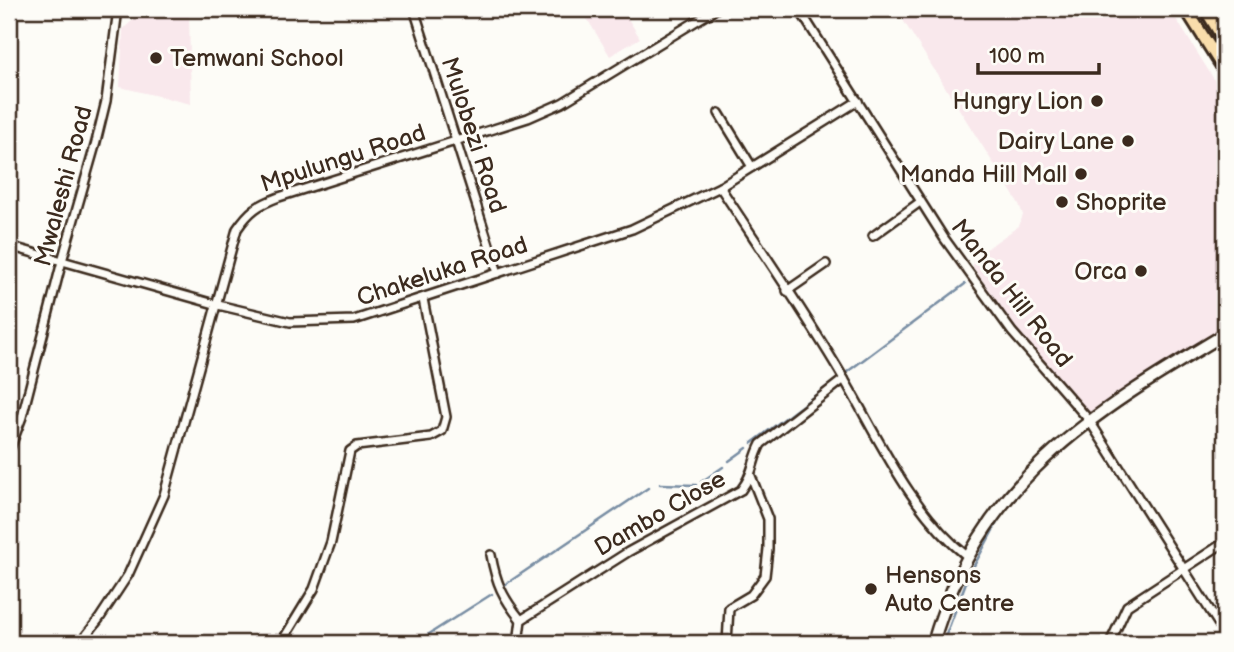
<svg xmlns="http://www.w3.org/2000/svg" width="1234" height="652" font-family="'Balsamiq Sans',sans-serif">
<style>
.built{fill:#f9e8ec}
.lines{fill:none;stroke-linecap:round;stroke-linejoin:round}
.stream{stroke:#788da3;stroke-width:2.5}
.minor-casing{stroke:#3b2a1e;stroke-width:12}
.secondary-casing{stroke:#3b2a1e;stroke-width:15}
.primary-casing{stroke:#3b2a1e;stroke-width:16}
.minor{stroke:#fdfcf7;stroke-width:7}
.secondary{stroke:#fdfcf7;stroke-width:10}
.primary{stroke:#f9ddab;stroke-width:10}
.poi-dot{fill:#3b2a1e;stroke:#fdfcf7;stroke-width:2.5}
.labels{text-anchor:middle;stroke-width:6;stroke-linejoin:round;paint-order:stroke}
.poi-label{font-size:24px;fill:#3b2a1e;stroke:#fdfcf7;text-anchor:end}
.street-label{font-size:24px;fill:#3b2a1e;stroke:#fdfcf7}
</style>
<rect width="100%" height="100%" fill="#fdfcf7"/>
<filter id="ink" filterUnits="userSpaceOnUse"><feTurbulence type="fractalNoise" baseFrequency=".0143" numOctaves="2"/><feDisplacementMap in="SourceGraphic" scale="14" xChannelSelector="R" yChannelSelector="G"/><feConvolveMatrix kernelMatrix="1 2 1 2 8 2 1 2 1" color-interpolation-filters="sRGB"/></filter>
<g filter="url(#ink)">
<g class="built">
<polygon points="581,9 622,9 640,38 610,56"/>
<polygon points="896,9 1170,9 1225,97 1225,326 1087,418 1015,327 973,267 973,258 1019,226 1023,215 1019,204"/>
<polygon points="141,13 189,15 191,104 120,87 123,29"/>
</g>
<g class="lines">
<g class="stream">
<polyline points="847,372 965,284"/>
<polyline points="752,443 837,379"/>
<polyline points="729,461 747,448"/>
<polyline points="1038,473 1055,456"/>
<polyline points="701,482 723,467"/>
<polyline points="660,484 696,485"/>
<polyline points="1001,515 1021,490"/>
<polyline points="503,586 648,488"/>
<polyline points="415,643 492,594"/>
<polyline points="943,643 968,577 998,521"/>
</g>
<g class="minor-casing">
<g id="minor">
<polyline points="414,9 498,273"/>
<polyline points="799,9 944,238 1012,332 1089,420 1225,634"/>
<polyline points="719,113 752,167"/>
<path d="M720,187C762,251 806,314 844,379C880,441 911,512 968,557"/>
<polyline points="873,236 920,202"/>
<polyline points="9,246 218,305 290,322 354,320 632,229 720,187 858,101"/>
<polyline points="787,291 826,264"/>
<polyline points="9,451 22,417 62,261 96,142 106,101 118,9"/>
<path d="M491,555C496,583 503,598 521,620"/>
<path d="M80,643L99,619L128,575L164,495L237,229C250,210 258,205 279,197L528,118L562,103L716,9"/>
<polyline points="281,643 314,589 331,542 350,451 357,446 431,437 442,431 446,417 423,299"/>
<path d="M518,643L521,620L628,552L741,490C754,473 752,461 761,444L844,379"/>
<polyline points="727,643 729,608 751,595 765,576 768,549 768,519 751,476"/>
<polyline points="1110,643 1127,606 1225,542"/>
</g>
</g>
<g class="secondary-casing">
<g id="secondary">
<polyline points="206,9 263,9"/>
<path d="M933,643C980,481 1089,415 1225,334"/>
</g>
</g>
<g class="primary-casing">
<g id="primary">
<polyline points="1186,9 1225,71"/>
<polyline points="1205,9 1225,42"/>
</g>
</g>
<use href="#minor" class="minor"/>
<use href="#secondary" class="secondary"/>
<use href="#primary" class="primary"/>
</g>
</g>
<g class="poi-dot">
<circle cx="156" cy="58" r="7"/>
<circle cx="1097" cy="101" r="7"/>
<circle cx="1128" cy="141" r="7"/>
<circle cx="1081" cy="174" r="7"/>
<circle cx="1062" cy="202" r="7"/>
<circle cx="1141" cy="271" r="7"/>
<circle cx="871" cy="589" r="7"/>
</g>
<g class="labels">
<g class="poi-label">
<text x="170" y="66" text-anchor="start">Temwani School</text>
<text x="1083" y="109">Hungry Lion</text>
<text x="1114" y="149">Dairy Lane</text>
<text x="1067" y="182">Manda Hill Mall</text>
<text x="1076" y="210" text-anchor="start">Shoprite</text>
<text x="1127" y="279">Orca</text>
<text x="885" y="583" text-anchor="start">Hensons<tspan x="885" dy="28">Auto Centre</tspan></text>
</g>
<g class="street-label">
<text transform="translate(474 135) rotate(72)" y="8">Mulobezi Road</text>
<text transform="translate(343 158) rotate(-18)" y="8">Mpulungu Road</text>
<text transform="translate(63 186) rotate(-75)" y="8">Mwaleshi Road</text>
<text transform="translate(442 271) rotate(-18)" y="8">Chakeluka Road</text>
<text transform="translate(1012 293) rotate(52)" y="8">Manda Hill Road</text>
<text transform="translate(660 513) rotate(-30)" y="8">Dambo Close</text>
</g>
</g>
<rect width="1234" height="652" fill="none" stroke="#fdfcf7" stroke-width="35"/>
<rect x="18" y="18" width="1199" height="617" fill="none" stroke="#3b2a1e" stroke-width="2.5" filter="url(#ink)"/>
<path d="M978 63v10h121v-10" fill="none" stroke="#3b2a1e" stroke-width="3.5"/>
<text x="989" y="63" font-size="21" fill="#3b2a1e" stroke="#fdfcf7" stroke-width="5" paint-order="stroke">100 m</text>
</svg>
